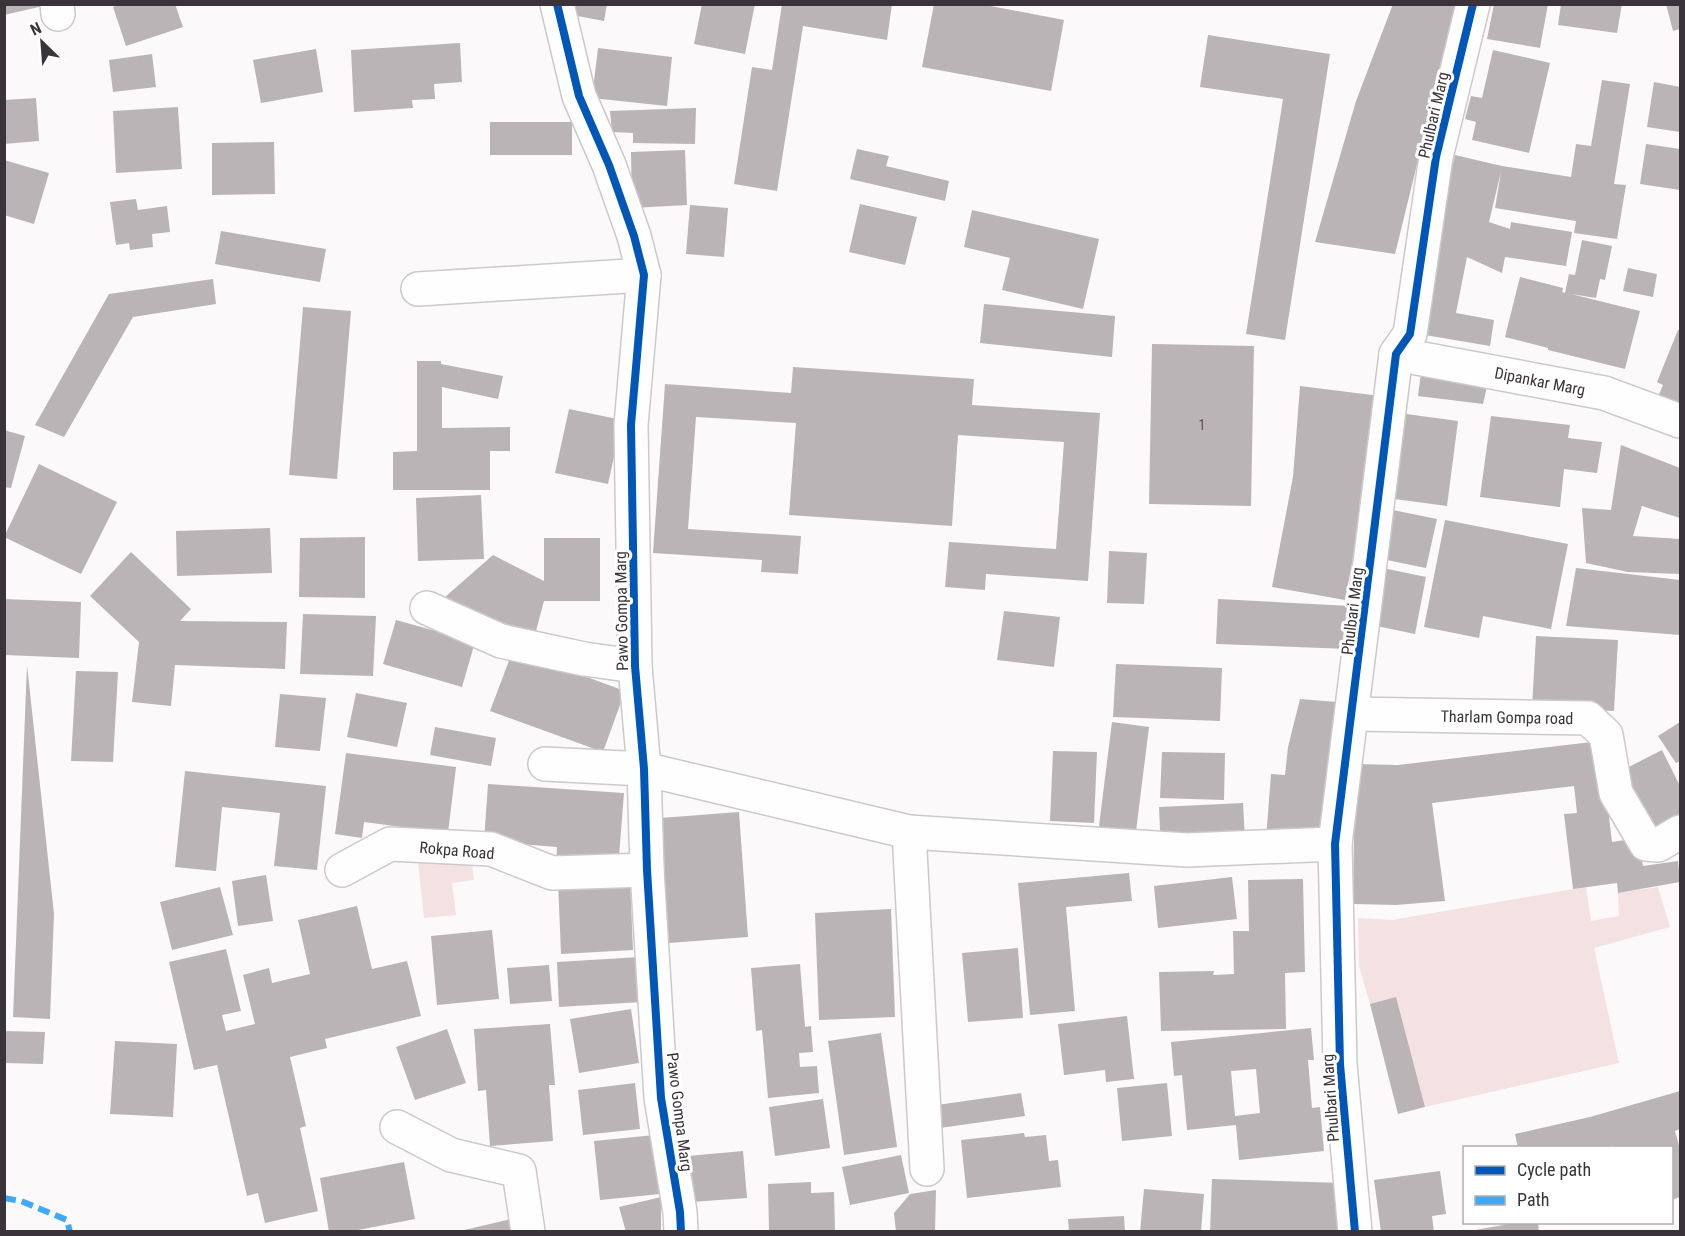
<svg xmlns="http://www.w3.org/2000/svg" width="1685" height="1236" font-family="'Roboto Condensed',sans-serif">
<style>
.green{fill:#f4e1e1}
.building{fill:#bab4b6;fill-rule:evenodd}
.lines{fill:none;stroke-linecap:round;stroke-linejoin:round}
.minor-casing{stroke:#cdc8cc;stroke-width:36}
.minor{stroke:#fffefe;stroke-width:33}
.quiet{stroke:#3fa9f5;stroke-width:6;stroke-dasharray:12 6;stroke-linecap:butt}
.cycleway-casing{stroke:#fff;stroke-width:11}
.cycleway{stroke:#0057b8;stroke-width:8}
.labels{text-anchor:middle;stroke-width:6;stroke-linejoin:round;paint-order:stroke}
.number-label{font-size:14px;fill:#5b5359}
.street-label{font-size:16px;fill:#3b333a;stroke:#fff}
</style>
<rect width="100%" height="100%" fill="#fcf9fb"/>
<g class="green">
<polygon points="471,856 474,880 452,883 456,915 424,918 418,862"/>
<polygon points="1586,887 1591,921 1619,916 1618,893 1658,887 1670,927 1594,948 1619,1063 1425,1107 1396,998 1370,1004 1359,966 1358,918 1392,920"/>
</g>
<g class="building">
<polygon points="4,4 48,4 48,5 4,15"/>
<polygon points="121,4 175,4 183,27 126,46 113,7"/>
<polygon points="574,4 607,4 604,21 572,15"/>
<polygon points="702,4 755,4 745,54 694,44"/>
<polygon points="782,4 892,4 887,40 803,26 777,191 734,184 752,67 772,70"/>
<polygon points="934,4 980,4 1064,20 1051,91 922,67"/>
<polygon points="1393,4 1464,4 1453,33 1428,120 1395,254 1315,242 1356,101"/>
<polygon points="1494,4 1548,4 1540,48 1487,39"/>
<polygon points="1561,4 1622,4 1617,33 1558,25"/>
<polygon points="1666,4 1680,4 1680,29 1673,31"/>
<polygon points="1208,35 1330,54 1285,340 1246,334 1283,99 1200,87"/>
<polygon points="460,43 462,82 434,84 435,99 412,100 413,108 354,112 351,50"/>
<polygon points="598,48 672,57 667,106 592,98"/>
<polygon points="316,49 323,92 261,103 253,60"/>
<polygon points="1493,50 1550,63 1529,153 1472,140 1476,122 1465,119 1471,96 1482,98"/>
<polygon points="152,54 156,87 113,92 109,60"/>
<polygon points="1602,80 1630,84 1614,184 1626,185 1617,239 1574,233 1576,221 1495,208 1501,172 1489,222 1510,229 1511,222 1572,232 1566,266 1505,257 1502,273 1467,257 1456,313 1494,320 1490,346 1425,335 1440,248 1431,245 1443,208 1455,155 1502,166 1571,177 1576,144 1591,146"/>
<polygon points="1654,82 1680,87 1680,132 1647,127"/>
<polygon points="36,98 39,141 4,144 4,100"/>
<polygon points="178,107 182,169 116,173 113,111"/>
<polygon points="696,108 695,144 633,143 633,133 612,132 610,111"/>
<rect x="490" y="122" width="82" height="33"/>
<polygon points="274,142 275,194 212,195 212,143"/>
<polygon points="1646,144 1680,149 1680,190 1640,184"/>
<polygon points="857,149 889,156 886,166 949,181 945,201 850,179"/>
<polygon points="685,150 687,205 632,208 631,152"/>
<polygon points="4,160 49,173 34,224 4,215"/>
<polygon points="136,199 138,210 167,206 170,232 152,234 153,247 130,250 129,243 116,245 110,202"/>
<polygon points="860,204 917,217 905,265 849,252"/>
<polygon points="690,205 728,208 724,257 686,254"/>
<polygon points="972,210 1099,239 1083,309 1002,290 1010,258 964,247"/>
<polygon points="221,231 326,249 320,282 215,264"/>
<polygon points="1582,240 1612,246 1605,280 1600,279 1596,298 1571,294 1640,311 1625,369 1548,350 1548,348 1505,337 1520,277 1563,288 1562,292 1565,293 1569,274 1575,275"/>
<polygon points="1628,268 1657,274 1653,297 1623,291"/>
<polygon points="213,279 216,304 133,317 64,437 35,425 109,294"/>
<polygon points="984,304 1115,316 1112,357 980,343"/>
<polygon points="303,307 351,311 337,479 289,475"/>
<polygon points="1678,330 1680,330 1680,409 1657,399 1663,385 1657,382"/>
<polygon points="1152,344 1254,346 1251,506 1149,504"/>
<polygon points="417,361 441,361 441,364 503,376 498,399 442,387 442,428 510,427 510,451 490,451 490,490 393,490 393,452 417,451"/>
<polygon points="1422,365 1488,382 1483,404 1418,396"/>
<polygon points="793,367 974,379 972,405 1100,413 1088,581 986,574 985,590 945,587 949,542 1056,549 1064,442 958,435 952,526 789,515 796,423 696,417 688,529 801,536 798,574 761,572 762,560 653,553 665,384 791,393"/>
<polygon points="1300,386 1380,396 1366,490 1345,600 1272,587 1293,477"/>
<polygon points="569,409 622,420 608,484 555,473"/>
<polygon points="1399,413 1458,421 1447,506 1387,498"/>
<polygon points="1491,416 1570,425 1568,438 1602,442 1597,473 1564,469 1560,507 1480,497"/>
<polygon points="4,430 25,436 11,488 4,487"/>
<polygon points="1621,445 1680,468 1680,518 1642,506 1633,536 1680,539 1680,574 1628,572 1586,563 1582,508 1611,510"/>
<polygon points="39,464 117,502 81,574 4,537"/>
<polygon points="481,495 484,559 418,561 416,498"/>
<polygon points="1388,509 1437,519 1426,568 1377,558"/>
<polygon points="1445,520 1568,544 1551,629 1483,616 1479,638 1424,627"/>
<polygon points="270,528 272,573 177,576 176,531"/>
<polygon points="365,537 365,598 299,597 300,538"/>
<polygon points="544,538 600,538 600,601 544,601 532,646 445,597 493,555 544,581"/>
<polygon points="1109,551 1147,553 1144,604 1107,603"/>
<polygon points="131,552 191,609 180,621 287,622 285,669 175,665 171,706 132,702 139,642 90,596"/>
<polygon points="1378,567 1426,577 1415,634 1367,624"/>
<polygon points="1576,568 1680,580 1680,635 1566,626"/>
<polygon points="4,599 81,602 79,658 4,655"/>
<polygon points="1218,599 1350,606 1348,649 1216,644"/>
<polygon points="1004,611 1060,617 1054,667 997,660"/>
<polygon points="303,614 376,616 373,676 300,674"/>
<polygon points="396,620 475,642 462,687 383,664"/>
<polygon points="1536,636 1618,640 1614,711 1532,708"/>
<polygon points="513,650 625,691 603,752 490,711"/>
<polygon points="1116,664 1222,668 1220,721 1113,717"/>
<polygon points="27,665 54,914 50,1019 13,1017"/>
<polygon points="76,671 118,672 113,762 71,761"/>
<polygon points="356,693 407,703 397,747 347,737"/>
<polygon points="280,694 326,698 320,751 275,747"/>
<polygon points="1300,699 1349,703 1331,840 1266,839 1271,774 1285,775 1288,747"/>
<polygon points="1112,722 1149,727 1135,839 1098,834"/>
<polygon points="1680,722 1680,761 1676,763 1658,736"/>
<polygon points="435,727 496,738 491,766 430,755"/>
<polygon points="1600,741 1612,842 1637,838 1643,866 1678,861 1680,882 1618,893 1617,883 1573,889 1564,814 1577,813 1574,786 1432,803 1445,901 1396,905 1353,904 1355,764 1398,765"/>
<polygon points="1662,750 1680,786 1680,819 1649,835 1617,773"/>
<polygon points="1053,751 1097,752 1094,823 1050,821"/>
<polygon points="1162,752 1225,753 1224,800 1160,798"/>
<polygon points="346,753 456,767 448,833 364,822 362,838 335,834"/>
<polygon points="185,771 326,786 317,870 274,866 280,813 222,807 216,871 175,867"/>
<polygon points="488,784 624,793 618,869 556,864 557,847 484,841"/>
<polygon points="1243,803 1245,839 1144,832 1160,831 1159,807"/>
<polygon points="739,812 748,937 669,943 660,818"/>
<polygon points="1129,873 1132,901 1066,907 1075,1011 1030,1015 1018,883"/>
<polygon points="266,875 273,921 238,926 232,881"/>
<polygon points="1232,877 1237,919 1158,928 1154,886"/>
<polygon points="630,878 633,950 561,954 558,881"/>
<polygon points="1303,879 1305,972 1285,973 1286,1029 1161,1031 1159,972 1214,971 1213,975 1234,974 1233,931 1249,931 1248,880"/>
<polygon points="220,887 233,935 172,950 160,902"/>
<polygon points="357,906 372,969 407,961 421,1016 325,1039 327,1048 290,1057 306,1126 300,1128 318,1211 265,1223 258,1193 247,1196 217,1065 194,1070 169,962 226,949 241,1011 222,1015 226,1031 255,1024 243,975 269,968 272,983 310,974 298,920"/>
<polygon points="891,909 895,1017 819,1020 815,913"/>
<polygon points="492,930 499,999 437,1005 431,936"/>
<polygon points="1018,948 1023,1018 968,1022 962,953"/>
<polygon points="640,957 642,1002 559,1007 557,962"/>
<polygon points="800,964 805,1027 811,1026 813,1052 799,1053 800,1067 817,1066 819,1093 768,1098 762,1030 756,1031 751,968"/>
<polygon points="549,965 552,1001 510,1004 507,968"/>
<polygon points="1396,997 1425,1107 1398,1114 1370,1004"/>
<polygon points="631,1009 639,1063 579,1073 570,1019"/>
<polygon points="1127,1016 1134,1079 1106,1082 1105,1070 1064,1075 1058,1024"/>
<polygon points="550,1024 555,1085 549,1085 553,1141 490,1146 486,1090 478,1091 474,1029"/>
<path d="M1311,1028L1314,1060H1308L1312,1108L1320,1107L1324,1151L1239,1160L1236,1125L1187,1130L1182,1075L1174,1076L1171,1042ZM1256,1069L1260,1113L1235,1116L1231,1071Z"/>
<polygon points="447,1029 466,1083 415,1100 396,1047"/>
<polygon points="4,1031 45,1032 43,1064 4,1063"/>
<polygon points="881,1033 897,1147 844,1155 828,1041"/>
<polygon points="115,1041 177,1044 173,1117 110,1114"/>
<polygon points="635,1083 640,1129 583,1135 578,1090"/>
<polygon points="1167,1083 1172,1136 1122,1141 1117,1088"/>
<polygon points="1680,1091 1680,1129 1675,1131 1680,1149 1680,1197 1672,1200 1672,1148 1615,1148 1614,1145 1602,1148 1518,1148 1515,1134 1590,1117"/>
<polygon points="1021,1093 1025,1116 940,1128 937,1105"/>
<polygon points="823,1099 830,1148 775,1156 769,1107"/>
<polygon points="1024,1133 1025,1137 1046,1135 1049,1161 1058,1160 1061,1187 967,1198 961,1140"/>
<polygon points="655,1135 660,1194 600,1200 594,1141"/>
<polygon points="743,1151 747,1198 692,1202 688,1156"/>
<polygon points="901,1155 909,1193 850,1205 842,1167"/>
<polygon points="404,1162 415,1219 348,1232 329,1232 320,1178"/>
<polygon points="1440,1171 1446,1214 1432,1216 1434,1232 1381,1232 1374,1180"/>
<polygon points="1212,1179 1343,1183 1342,1232 1210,1232"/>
<polygon points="811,1182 811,1193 834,1192 835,1232 769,1232 768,1184"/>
<polygon points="1144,1189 1204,1194 1201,1232 1140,1232"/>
<polygon points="936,1190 935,1232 896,1232 894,1213 910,1194"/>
<polygon points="661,1197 661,1232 626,1232 619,1207"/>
<polygon points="1124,1216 1125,1232 1069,1232 1068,1219"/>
<polygon points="511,1219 514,1232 460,1232 460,1231"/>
<polygon points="1520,1222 1538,1222 1539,1232 1464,1232"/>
</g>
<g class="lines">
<g class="minor-casing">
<g id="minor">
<polyline points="57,4 58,14"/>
<polyline points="557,4 579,96 609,165 634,236 644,275 631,425 635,666 644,769 647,870 661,1098 680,1212 681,1232"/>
<polyline points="418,289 644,275"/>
<polyline points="1396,354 1604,393 1680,421"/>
<polyline points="427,608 501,641 584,659 635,666"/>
<polyline points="1353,714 1588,718 1606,735 1616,793 1646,844 1658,845 1680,832"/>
<polyline points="545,764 644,769 909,832 1187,850 1335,844"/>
<polyline points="909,832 927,1169"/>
<polyline points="342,870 390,844 491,849 552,873 647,870"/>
<polyline points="397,1127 451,1155 519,1171 528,1232"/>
<polyline points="1355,1232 1340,1064 1335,844 1396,354 1410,334 1436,157 1473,4"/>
</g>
</g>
<use href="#minor" class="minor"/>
<polyline class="quiet" points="4,1198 21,1201 67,1220 70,1232"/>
<g class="cycleway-casing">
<g id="cycleway">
<polyline points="557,4 579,96 609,165 634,236 644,275 631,425 635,666 644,769 647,870 661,1098 680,1212 681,1232"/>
<polyline points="1355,1232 1340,1064 1335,844 1396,354 1410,334 1436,157 1473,4"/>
</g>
</g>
<use href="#cycleway" class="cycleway"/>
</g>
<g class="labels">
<g class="number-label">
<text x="1202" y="430">1</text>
</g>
<g class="street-label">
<text transform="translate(1433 115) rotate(-77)" y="6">Phulbari Marg</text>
<text transform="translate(1540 381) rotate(11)" y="6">Dipankar Marg</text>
<text transform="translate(621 611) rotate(-91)" y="6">Pawo Gompa Marg</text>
<text transform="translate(1352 611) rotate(-83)" y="6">Phulbari Marg</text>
<text transform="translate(1507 717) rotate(1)" y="6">Tharlam Gompa road</text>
<text transform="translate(457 850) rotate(5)" y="6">Rokpa Road</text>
<text transform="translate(1330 1098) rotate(-94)" y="6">Phulbari Marg</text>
<text transform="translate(680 1112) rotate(83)" y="6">Pawo Gompa Marg</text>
</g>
</g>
<rect width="1685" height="1236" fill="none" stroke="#3b333a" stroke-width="12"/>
<rect x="1463" y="1146" width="210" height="78" fill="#ffffff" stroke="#b1adb0" stroke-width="1.5"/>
<rect x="1475" y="1166" width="30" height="9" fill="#0057b8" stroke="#b1adb0" stroke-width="1.5"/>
<text x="1517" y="1176" font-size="18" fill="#3b333a">Cycle path</text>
<rect x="1475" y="1196" width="30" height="9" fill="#3fa9f5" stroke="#b1adb0" stroke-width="1.5"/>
<text x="1517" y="1206" font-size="18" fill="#3b333a">Path</text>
<g transform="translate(42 42) rotate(335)" stroke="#ffffff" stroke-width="4.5" paint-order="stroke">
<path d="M0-4.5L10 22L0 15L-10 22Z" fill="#3b333a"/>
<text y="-9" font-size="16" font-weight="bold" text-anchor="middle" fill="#3b333a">N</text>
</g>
</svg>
